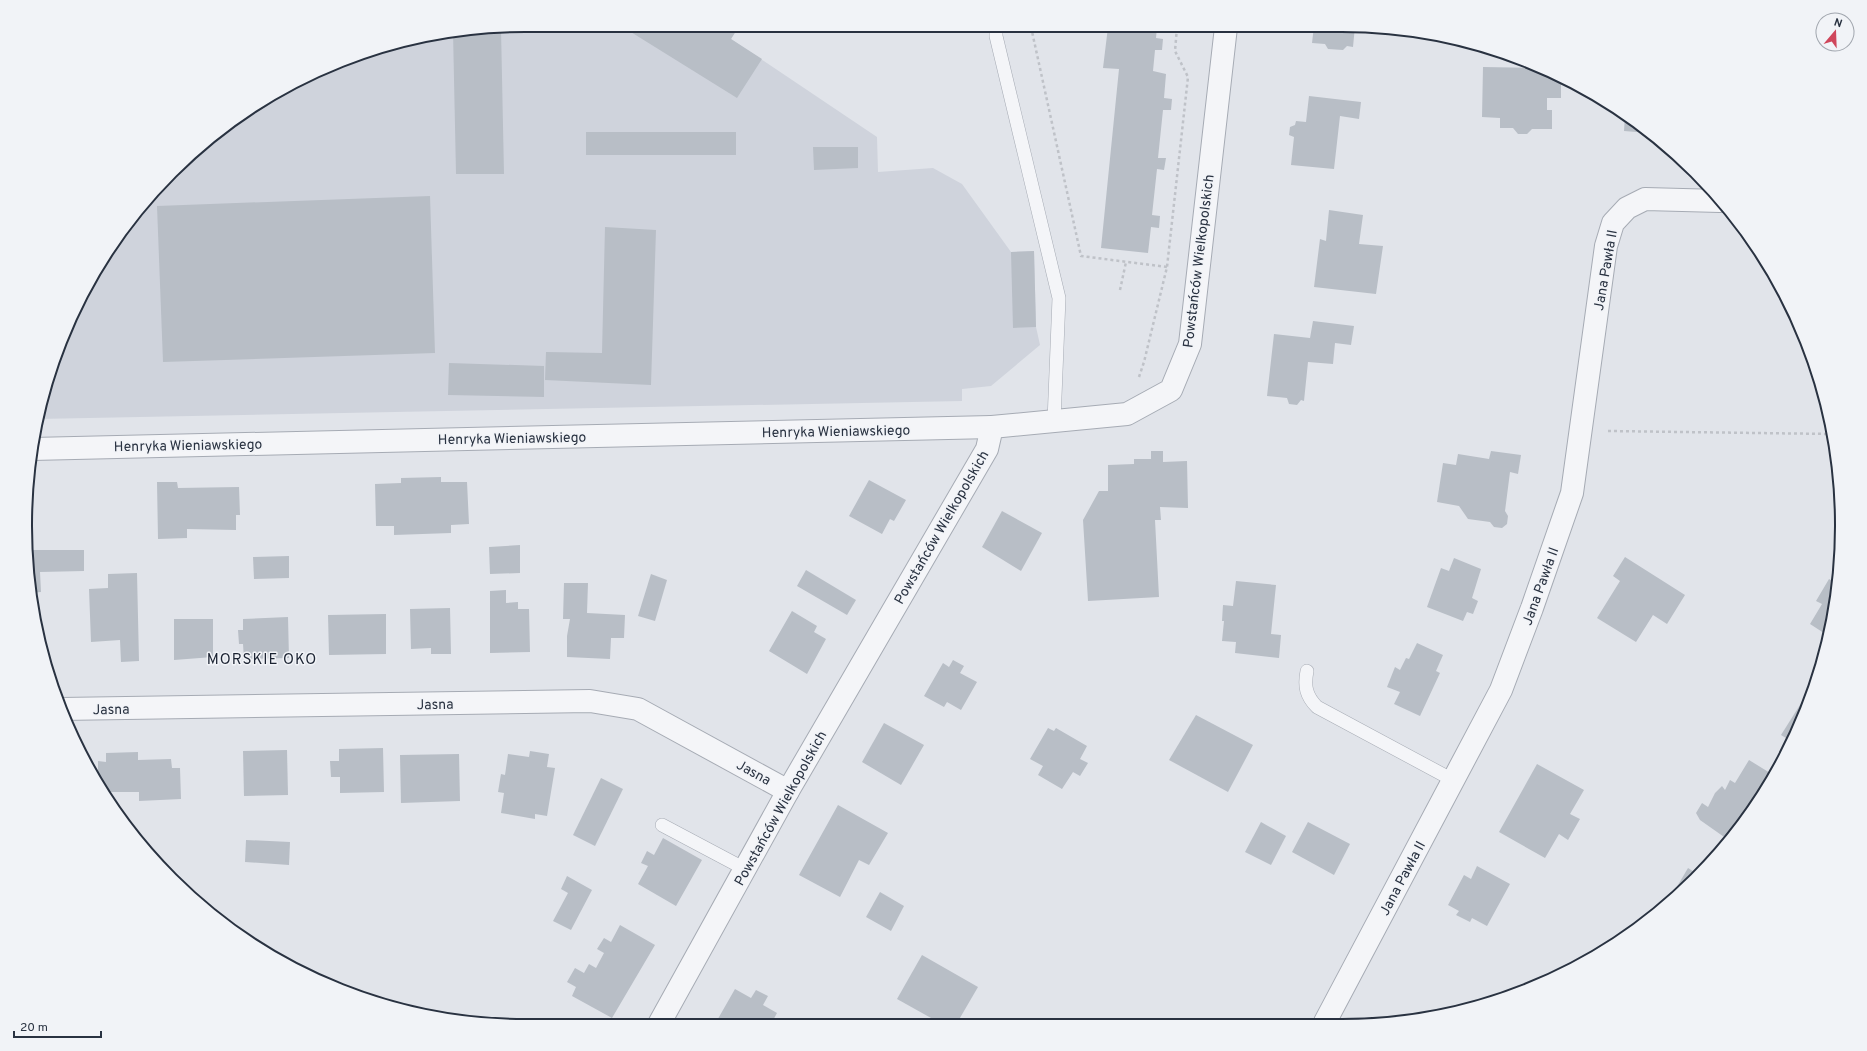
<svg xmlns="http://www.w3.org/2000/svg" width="1867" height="1051" font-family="Overpass,sans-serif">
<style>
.built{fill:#cfd3dc}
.building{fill:#b8bec6}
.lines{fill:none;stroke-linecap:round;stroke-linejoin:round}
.service-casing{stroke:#a6abb4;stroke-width:14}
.minor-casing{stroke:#a6abb4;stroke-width:24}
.path{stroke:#bfc2c8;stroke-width:2.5;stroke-dasharray:3 3;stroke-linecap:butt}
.service{stroke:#f4f5f8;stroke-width:13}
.minor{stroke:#f4f5f8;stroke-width:22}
.labels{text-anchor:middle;stroke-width:3;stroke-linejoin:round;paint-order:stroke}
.street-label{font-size:14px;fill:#293241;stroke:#f1f3f7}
.neighbourhood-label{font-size:15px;letter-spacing:1px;fill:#1b2332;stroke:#f1f3f7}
.rim{fill:none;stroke:#293241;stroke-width:2}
</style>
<rect width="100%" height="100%" fill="#e1e4ea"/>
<polygon class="built" points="737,28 731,39 877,137 878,172 933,168 962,184 1011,252 1034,251 1036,327 1040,345 991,386 962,389 962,401 37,419 42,396 77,304 109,247 171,172 221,128 304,77 365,51 460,29"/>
<g class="building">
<polygon points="1314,26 1355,26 1353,47 1347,46 1343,50 1328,49 1325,44 1312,43"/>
<polygon points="1108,27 1157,27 1156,38 1163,39 1162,50 1155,50 1153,71 1166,74 1164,98 1172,99 1171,110 1163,110 1158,158 1166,158 1164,170 1157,169 1152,215 1160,216 1159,228 1151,227 1148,253 1101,248 1119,69 1103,68"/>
<polygon points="738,28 731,39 762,59 737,98 626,29"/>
<polygon points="460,29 501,29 504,174 456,174 453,31"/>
<polygon points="1483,67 1539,68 1561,78 1561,98 1547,98 1547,110 1552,110 1552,129 1532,129 1527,134 1518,134 1513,128 1500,128 1500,118 1482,117"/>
<polygon points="1309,96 1361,102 1359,119 1340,116 1334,169 1291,165 1294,137 1289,135 1290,127 1295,125 1296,121 1306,122"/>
<polygon points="1625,116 1641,127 1649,133 1624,131"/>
<rect x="586" y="132" width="150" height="23"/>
<polygon points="813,147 858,147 858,168 814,170"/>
<polygon points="430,196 435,353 163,362 157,206"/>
<polygon points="1329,210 1363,215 1359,244 1383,246 1376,294 1314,287 1320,239 1326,241"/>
<polygon points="605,227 656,230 651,385 545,380 546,352 602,353"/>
<polygon points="1034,251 1036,327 1013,328 1011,252"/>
<polygon points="1313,321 1354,326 1351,345 1335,343 1333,364 1308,362 1304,401 1301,400 1297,405 1289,404 1287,398 1267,396 1274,334 1310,338"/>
<polygon points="449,363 544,366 544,397 448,395"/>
<polygon points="1151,451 1163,451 1163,462 1187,461 1188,508 1160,507 1161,520 1155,520 1159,597 1088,601 1083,520 1099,491 1108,491 1108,465 1134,464 1134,459 1151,459"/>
<polygon points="1491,451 1521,455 1518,474 1510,472 1505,511 1508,516 1507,524 1502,528 1494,527 1490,522 1468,519 1459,506 1437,502 1443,463 1456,465 1458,454 1489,459"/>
<polygon points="441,477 441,482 467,482 469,524 451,525 451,533 394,535 394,526 376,526 375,484 401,483 401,478"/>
<polygon points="869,480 906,500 894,521 890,519 882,534 849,516"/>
<polygon points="157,482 177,482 178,488 239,487 240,515 236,515 236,530 187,529 187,538 158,539"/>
<polygon points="1002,511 1042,533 1021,571 982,547"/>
<polygon points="520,545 520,573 490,574 489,547"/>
<polygon points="26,550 84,550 84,571 40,572 41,592 31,593"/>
<polygon points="289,556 289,578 254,579 253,557"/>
<polygon points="1625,557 1685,595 1667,624 1653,615 1636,642 1597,618 1620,581 1613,576"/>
<polygon points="1454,558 1481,569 1472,598 1478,601 1473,614 1467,612 1463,621 1427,607 1441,568 1449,571"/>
<polygon points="806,570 856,600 847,615 797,586"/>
<polygon points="137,573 139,661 121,662 120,640 91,642 89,589 108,588 108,574"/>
<polygon points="651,574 667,580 655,621 638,616"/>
<polygon points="1829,579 1838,584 1838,591 1827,635 1810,624 1822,604 1816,601"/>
<polygon points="1236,581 1276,585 1271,634 1281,635 1279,658 1235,653 1236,642 1222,641 1224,621 1222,621 1223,605 1233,606"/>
<polygon points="564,583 588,583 587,613 625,615 624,638 611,638 610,659 567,657 567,636 570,619 563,619"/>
<polygon points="506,590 506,603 518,602 518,609 529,609 530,652 490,653 490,591"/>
<polygon points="450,608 451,654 431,654 431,648 411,649 410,609"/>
<polygon points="792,611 817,626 814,632 826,639 807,674 769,651"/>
<polygon points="386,614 386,654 329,655 328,615"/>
<polygon points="288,617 289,658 244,659 243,644 239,644 238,630 243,630 243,619"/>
<polygon points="174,619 213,619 213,657 174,660"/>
<polygon points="1417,643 1443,655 1436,671 1440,673 1420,716 1394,704 1400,692 1387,687 1395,667 1400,670 1406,658 1409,659"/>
<polygon points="953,660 964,666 960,673 977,682 961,710 947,702 944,707 924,696 943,663 949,667"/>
<polygon points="1805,697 1809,700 1791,741 1781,735"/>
<polygon points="1196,715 1253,745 1228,792 1169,760"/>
<polygon points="884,723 924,745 901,785 862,762"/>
<polygon points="1048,728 1054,731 1056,728 1087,746 1080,759 1088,763 1080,776 1073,772 1062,789 1038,775 1043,766 1030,759"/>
<polygon points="383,748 384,792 340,793 340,777 331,777 330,761 339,761 339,749"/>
<polygon points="287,750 288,795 244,796 243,751"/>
<polygon points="530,751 549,754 547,767 555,768 547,816 535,814 535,819 501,813 504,793 498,792 501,774 505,775 508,754 529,757"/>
<polygon points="138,752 138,760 171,759 172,768 180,768 181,799 139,801 139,792 104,792 98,785 98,761 106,762 106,753"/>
<polygon points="459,754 460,801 401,803 400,755"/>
<polygon points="1749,760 1775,776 1727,839 1700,820 1696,813 1702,803 1708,807 1715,793 1722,786 1725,790 1730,780 1735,783"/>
<polygon points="1537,764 1584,790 1570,814 1580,819 1568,840 1559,834 1545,858 1499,832"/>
<polygon points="601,778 623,789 595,846 573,835"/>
<polygon points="838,805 888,833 869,865 859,860 840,897 799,875"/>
<polygon points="1261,822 1286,836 1271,865 1245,852"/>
<polygon points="1308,822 1350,844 1334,875 1292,852"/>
<polygon points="663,838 702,860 676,906 638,884 648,866 641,863 647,851 654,855"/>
<polygon points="246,840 290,842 289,865 245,862"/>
<polygon points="1477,866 1510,884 1487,926 1472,918 1470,922 1456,915 1459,911 1448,905 1464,875 1471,879"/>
<polygon points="1688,868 1699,875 1668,902"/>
<polygon points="567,876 592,890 571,930 553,921 568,893 561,889"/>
<polygon points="880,892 904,906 891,931 866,917"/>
<polygon points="620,925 655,945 612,1018 572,996 576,987 567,982 575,968 584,973 589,964 596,968 604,953 597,949 604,938 611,942"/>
<polygon points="922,955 978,987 957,1023 940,1023 897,999"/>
<polygon points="735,989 751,998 756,990 768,996 763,1005 777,1013 771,1024 715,1024"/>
</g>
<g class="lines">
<g class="service-casing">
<g id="service">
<polyline points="996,27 996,36 1059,298 1054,421"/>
<path d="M1307,671C1304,686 1306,696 1317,707L1453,780"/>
<polyline points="662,825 745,869"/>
</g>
</g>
<g class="minor-casing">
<g id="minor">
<polyline points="32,449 992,427"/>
<polyline points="61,709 590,701 638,709 788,791"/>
<polyline points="1325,1022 1501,690 1532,608 1572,493 1606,246 1613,223 1627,208 1645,199 1720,201"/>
<polyline points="659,1024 788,791 987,449 992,427 1127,414 1171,390 1190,344 1226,27"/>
</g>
</g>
<g class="path">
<polyline points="1031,27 1081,256 1167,267"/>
<polyline points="1120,290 1126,262"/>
<polyline points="1139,377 1144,362 1167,267 1188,77 1175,51 1177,27"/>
<polyline points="1608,431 1831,434"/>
</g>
<use href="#service" class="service"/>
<use href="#minor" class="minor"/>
</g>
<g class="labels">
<g class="street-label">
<text transform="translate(1198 261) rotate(-83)" y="5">Powstańców Wielkopolskich</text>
<text transform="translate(1605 270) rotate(-80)" y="5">Jana Pawła II</text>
<text transform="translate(836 431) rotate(-1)" y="5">Henryka Wieniawskiego</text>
<text transform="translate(512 438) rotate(-1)" y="5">Henryka Wieniawskiego</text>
<text transform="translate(188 445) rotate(-1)" y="5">Henryka Wieniawskiego</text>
<text transform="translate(941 527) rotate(-60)" y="5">Powstańców Wielkopolskich</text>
<text transform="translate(1540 586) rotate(-70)" y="5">Jana Pawła II</text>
<text transform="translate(435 704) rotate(-1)" y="5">Jasna</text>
<text transform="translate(111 709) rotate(-1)" y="5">Jasna</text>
<text transform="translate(754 772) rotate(29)" y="5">Jasna</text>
<text transform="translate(780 808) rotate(-61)" y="5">Powstańców Wielkopolskich</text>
<text transform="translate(1402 878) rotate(-62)" y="5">Jana Pawła II</text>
</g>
<g class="neighbourhood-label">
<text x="262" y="664">MORSKIE OKO</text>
</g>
</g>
<path d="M0 0H1867V1051H0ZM525 32H1342A493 493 0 0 1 1835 525V526A493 493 0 0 1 1342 1019H525A493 493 0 0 1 32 526V525A493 493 0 0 1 525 32Z" fill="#f1f3f7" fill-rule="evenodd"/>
<path class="rim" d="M525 32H1342A493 493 0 0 1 1835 525V526A493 493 0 0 1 1342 1019H525A493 493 0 0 1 32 526V525A493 493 0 0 1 525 32Z"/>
<g transform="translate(1835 32) rotate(19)"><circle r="19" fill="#f1f3f7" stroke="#a1a6ae"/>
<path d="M0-3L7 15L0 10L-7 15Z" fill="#cf465b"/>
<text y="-6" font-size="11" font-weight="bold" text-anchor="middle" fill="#293241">N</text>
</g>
<path d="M14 1031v6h87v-6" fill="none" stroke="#293241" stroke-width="2"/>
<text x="20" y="1031" font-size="12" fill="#293241" stroke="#f1f3f7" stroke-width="3" paint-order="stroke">20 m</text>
</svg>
